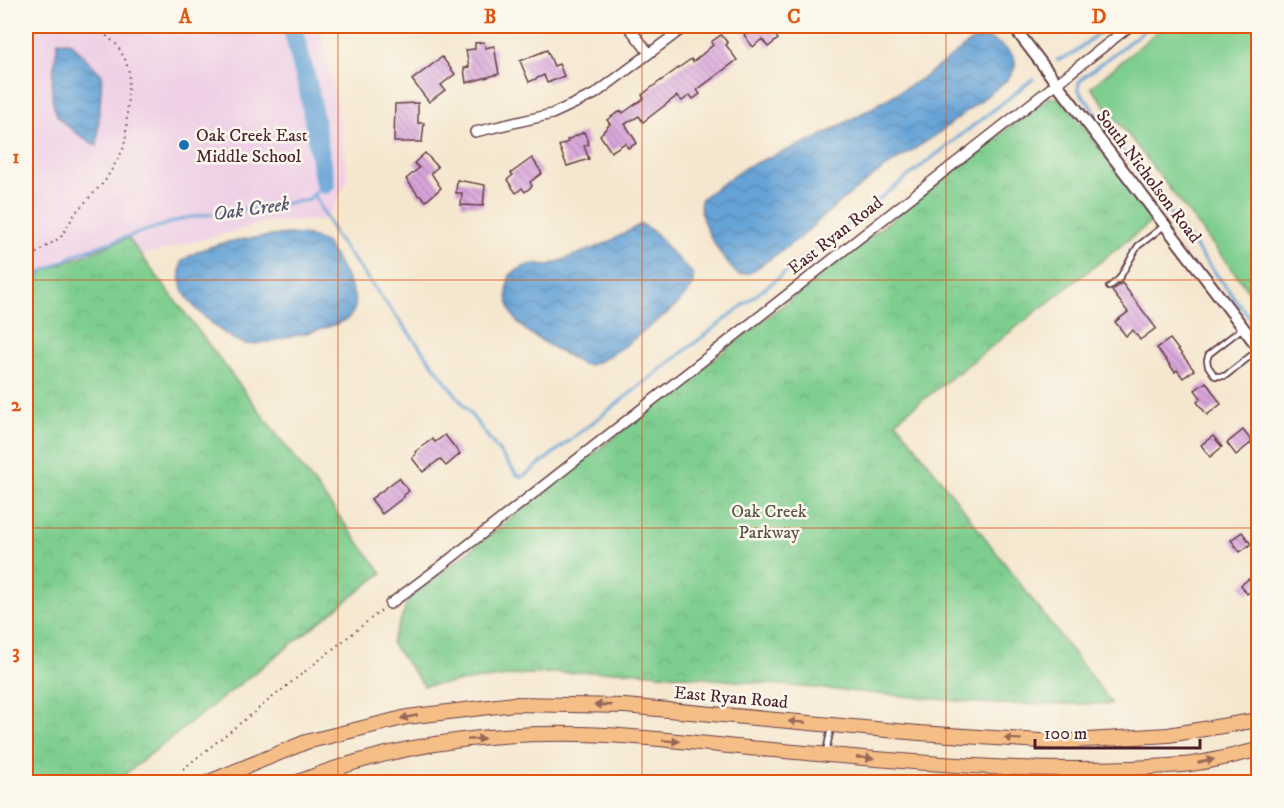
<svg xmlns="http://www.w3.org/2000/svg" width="1284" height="808" font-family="'IM FELL DW Pica',serif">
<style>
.built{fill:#efd0e6}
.green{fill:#7ece8f;stroke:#64765d;stroke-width:1.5}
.park{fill:url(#park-crowns);stroke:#64765d;stroke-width:1.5}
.water{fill:url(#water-waves);stroke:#586181;stroke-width:1.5}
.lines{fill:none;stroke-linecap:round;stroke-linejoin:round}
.stream{stroke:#65a3d7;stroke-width:3}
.river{stroke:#65a3d7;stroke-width:20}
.building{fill:url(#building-back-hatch)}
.service-casing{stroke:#643d44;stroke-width:8}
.minor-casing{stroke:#643d44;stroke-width:12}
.tertiary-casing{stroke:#643d44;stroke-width:14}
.primary-casing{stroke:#643d44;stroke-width:16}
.path{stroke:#643d44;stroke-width:2;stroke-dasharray:1.5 4.5;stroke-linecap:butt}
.service{stroke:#fff;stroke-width:4.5}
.minor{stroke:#fff;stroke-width:9}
.tertiary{stroke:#fff;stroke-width:10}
.primary{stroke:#f6be87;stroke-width:14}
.oneway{fill:#976754}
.grid{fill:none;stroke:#e0560e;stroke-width:1.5;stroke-opacity:0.55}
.poi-dot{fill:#1f6fb2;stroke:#fbf7ec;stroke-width:2}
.labels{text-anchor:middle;stroke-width:5;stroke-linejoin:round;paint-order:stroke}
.poi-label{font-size:18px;fill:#4a1f2b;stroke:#fbf7ec;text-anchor:start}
.street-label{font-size:18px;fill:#4a1f2b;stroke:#fbf7ec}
.park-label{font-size:18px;fill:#5a5449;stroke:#fbf7ec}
.water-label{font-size:20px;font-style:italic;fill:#555470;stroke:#fbf7ec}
.neatline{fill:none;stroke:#e0560e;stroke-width:2}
.grid-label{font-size:20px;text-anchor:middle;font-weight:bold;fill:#e0560e}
</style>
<defs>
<pattern id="park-crowns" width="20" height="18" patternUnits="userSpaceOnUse" patternTransform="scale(1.5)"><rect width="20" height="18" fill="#7ece8f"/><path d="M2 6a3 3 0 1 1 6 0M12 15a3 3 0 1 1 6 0" fill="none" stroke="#6eb07c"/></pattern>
<pattern id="water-waves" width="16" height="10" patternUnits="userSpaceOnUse" patternTransform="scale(1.5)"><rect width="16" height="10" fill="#65a3d7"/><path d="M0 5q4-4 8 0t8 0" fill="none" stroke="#5584af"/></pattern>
<pattern id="building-back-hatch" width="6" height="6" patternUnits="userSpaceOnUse" patternTransform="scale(1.5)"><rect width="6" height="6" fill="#d9a5db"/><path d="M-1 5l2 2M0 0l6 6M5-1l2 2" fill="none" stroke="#b286b2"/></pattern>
</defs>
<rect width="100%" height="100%" fill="#fbf7ec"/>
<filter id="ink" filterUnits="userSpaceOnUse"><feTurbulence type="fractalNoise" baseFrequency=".0167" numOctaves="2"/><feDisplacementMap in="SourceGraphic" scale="12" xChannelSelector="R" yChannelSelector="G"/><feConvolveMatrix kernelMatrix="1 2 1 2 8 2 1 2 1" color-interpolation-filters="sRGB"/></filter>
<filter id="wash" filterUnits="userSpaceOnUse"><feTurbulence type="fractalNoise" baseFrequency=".008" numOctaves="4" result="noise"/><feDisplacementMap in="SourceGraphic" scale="24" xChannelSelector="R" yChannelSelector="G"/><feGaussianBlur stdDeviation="1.35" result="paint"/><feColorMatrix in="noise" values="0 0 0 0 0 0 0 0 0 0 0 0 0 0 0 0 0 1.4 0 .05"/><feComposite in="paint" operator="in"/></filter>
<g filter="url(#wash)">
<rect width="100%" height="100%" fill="#f5e7cf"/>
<polygon class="built" points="26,26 319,26 339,109 348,180 331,212 322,220 268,222 142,256 128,238 39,273 26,289"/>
<polygon class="green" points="1164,26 1258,26 1258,303 1091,87"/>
<g class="park">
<polygon points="1050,97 1058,98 1068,107 1155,219 896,421 1112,704 993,704 627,671 525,674 424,686 391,643 404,612 407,600 1007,129"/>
<polygon points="128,238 382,573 115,782 26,782 26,289 39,273"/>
</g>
<g class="water">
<path d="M985,38C996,41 1018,52 1015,67C1014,71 1009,76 1007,80L935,136L883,169L841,201L798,239L750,273L739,275C725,265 693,215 702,198L746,167L817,138L863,113L923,78L973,40Z"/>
<path d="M58,41L71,43L102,75L97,146C85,139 62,125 56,113C47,92 55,63 58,41Z"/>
<path d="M641,224L654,232L672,253L693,274V285L678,304L656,322L622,348L602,360L589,365L581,364C546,340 494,328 510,275C522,267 533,260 547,266L607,243Z"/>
<path d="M287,234C302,235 316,235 328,245C335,258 358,293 355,307C353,313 349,318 344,321C332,327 257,347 246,344C227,340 189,306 182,288C179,280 180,269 182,261C212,239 251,239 287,234Z"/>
</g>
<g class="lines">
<g class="stream">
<polyline points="1150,26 1085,76 1079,82 1078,89 1139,173 1258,329"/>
<polyline points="1057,60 1071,55 1107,26"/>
<polyline points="314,194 336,237 517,475 523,477 1033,79"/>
<polyline points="26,288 42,272 81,252 185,218 308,200 325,184"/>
</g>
<polyline class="river" points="292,26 309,91 325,184"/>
</g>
<g id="blocks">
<g class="building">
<polygon points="757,26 775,26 779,32 775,35 778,39 768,47 762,39 753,47 744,35"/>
<polygon points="721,35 728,43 726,45 737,60 697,90 700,94 693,99 690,95 682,101 677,96 643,122 639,116 625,124 637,143 628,148 625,143 611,152 600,135 610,124 607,120 617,113 622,111 623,113 644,98 642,95 652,87 691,59 693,62 713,45 711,42"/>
<polygon points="484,42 485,48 494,46 499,74 466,83 464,68 469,67 466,50 475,49 475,43"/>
<polygon points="547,50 554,66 559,64 564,76 547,83 544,75 529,82 520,61"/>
<polygon points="442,57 455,74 441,85 445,90 429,102 412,80"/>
<polygon points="418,103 418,123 424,123 422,142 394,142 395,104"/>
<polygon points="584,132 589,144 584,146 589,159 567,166 559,146 568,142 567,140"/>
<polygon points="425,153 438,167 431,173 441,188 426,201 421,196 419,196 406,179 419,168 414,163"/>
<polygon points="532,158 542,173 530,182 532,186 525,192 522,188 516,193 507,180 513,175 511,173"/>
<polygon points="457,180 485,185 483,206 461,205 462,193 456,193"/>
<polygon points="1122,283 1156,328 1140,340 1133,330 1126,336 1115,322 1128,312 1112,291"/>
<polygon points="1170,339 1194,370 1183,378 1177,370 1175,372 1157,348"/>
<polygon points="1206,382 1221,404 1207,415 1197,402 1201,398 1195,390"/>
<polygon points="1243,430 1252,442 1236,455 1227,443"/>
<polygon points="445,435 460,454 446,466 440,459 423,472 412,458 416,454 415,452 432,439 435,442"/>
<polygon points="1213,436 1222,447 1210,457 1201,445"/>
<polygon points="399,478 409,491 403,496 404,497 382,514 371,499"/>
<polygon points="1242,532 1251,544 1240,552 1231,540"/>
<polygon points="1258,572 1258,585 1247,594 1241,585"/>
</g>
</g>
</g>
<g filter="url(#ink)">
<use href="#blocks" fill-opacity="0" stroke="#643d44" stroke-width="1.5"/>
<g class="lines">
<g class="service-casing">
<g id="service">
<polyline points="1109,287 1119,279 1138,246 1164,226"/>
<polyline points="1244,327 1209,354 1207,360 1208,366 1215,376 1225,376 1258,350"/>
<polyline points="826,752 831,728"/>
</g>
</g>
<g class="minor-casing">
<g id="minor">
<polyline points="628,26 649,53"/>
<polyline points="475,132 552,114 595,94 686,26"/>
<polyline points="390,604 441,566 1130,26"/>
</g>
</g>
<g class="tertiary-casing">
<polyline id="tertiary" points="1013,26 1258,347"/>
</g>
<g class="primary-casing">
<g id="primary">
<polyline points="209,782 306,742 407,717 514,704 625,706 919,733 1056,742 1168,735 1258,720"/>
<path d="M298,782C386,747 483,732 579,734C636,735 693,743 749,748C893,760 1038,777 1182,765C1207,763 1234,755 1258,750"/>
</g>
</g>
<g class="path">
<polyline points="26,260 61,237 76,212 105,181 123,150 126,136 129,72 125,59 117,45 95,26"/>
<polyline points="183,769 383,609"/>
</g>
<use href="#service" class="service"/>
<use href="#minor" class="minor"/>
<use href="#tertiary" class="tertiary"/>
<use href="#primary" class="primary"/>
</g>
<defs><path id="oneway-solid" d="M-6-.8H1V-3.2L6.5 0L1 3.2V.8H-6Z" transform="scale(1.5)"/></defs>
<g class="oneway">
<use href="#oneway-solid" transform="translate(603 705) rotate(-178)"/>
<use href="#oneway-solid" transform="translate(409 717) rotate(169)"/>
<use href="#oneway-solid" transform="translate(797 722) rotate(-175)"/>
<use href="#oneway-solid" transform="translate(476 739) rotate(-5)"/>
<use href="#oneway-solid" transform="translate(1013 739) rotate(-176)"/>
<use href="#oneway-solid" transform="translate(671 741) rotate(5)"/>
<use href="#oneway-solid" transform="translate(865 758) rotate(5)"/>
<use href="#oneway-solid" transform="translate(1206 761) rotate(-12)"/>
</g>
</g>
<path class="grid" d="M338,26V782M642,26V782M946,26V782M26,280H1258M26,528H1258"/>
<circle class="poi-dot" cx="184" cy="145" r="6"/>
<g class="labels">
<g class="poi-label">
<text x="196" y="141">Oak Creek East<tspan x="196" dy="21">Middle School</tspan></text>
</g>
<g class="street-label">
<text transform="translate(1149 176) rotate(53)" y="6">South Nicholson Road</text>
<text transform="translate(835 235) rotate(-38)" y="6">East Ryan Road</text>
<text transform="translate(731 697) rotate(5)" y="6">East Ryan Road</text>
</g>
<g class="park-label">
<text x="769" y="517">Oak Creek<tspan x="769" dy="21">Parkway</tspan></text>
</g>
<g class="water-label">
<text transform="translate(251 208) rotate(-8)" y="7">Oak Creek</text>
</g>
</g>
<rect width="1284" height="808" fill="none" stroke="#fbf7ec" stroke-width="66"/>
<path d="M1035 739v9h165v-9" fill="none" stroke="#4a1f2b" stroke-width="3"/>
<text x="1044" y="739" font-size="18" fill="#4a1f2b" stroke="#fbf7ec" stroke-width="4.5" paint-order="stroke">100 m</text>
<rect x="33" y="33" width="1218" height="742" class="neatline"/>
<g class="grid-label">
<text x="185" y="23">A</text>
<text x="490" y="23">B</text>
<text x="794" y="23">C</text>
<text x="1099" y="23">D</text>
<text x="16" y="163">1</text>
<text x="16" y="411">2</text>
<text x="16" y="658">3</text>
</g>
</svg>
